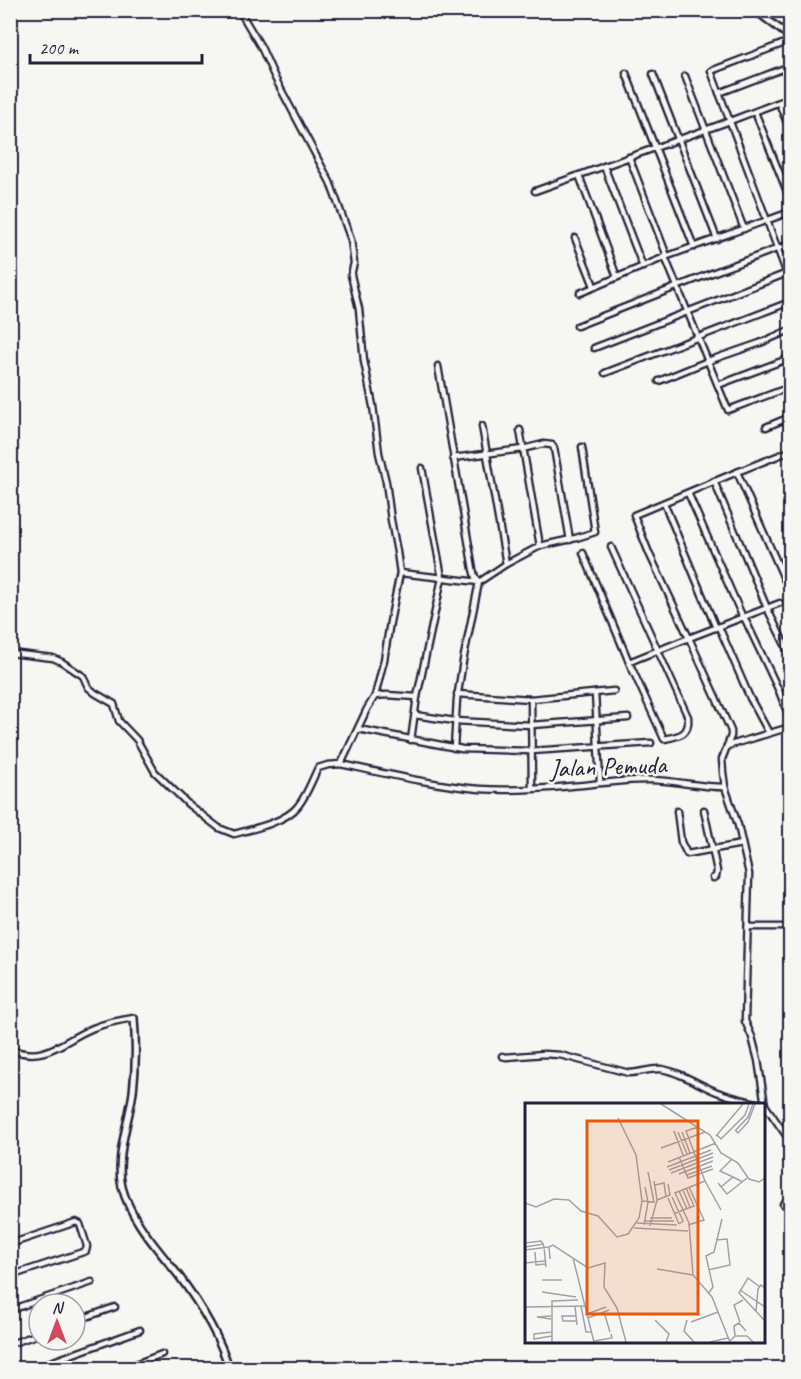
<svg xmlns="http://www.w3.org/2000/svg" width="801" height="1379" font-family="Caveat,sans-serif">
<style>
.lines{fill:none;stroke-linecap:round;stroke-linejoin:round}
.minor-casing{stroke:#22223b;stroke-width:9}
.tertiary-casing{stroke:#22223b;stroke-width:10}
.minor{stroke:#f6f6f2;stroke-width:4.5}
.tertiary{stroke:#f6f6f2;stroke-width:5}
.labels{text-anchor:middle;stroke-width:5;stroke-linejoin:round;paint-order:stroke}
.street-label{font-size:26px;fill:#22223b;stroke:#f6f6f2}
.inset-road{fill:none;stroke:#a1a1a9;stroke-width:1.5}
.view{fill:#e8590c;fill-opacity:0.15;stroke:#e8590c;stroke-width:3}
.inset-edge{fill:none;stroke:#22223b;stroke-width:3}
</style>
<rect width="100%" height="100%" fill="#f6f6f2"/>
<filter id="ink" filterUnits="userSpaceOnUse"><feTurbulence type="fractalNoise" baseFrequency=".0167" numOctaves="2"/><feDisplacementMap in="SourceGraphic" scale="12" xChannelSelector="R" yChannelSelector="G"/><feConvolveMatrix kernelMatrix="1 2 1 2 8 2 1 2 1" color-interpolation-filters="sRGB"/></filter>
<g filter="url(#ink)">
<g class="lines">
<g class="minor-casing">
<g id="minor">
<polyline points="239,10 261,47 275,78 330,182 351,240 354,263 351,275 359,309 364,361 373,406 379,453 386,482 391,520 397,552 400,573 390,622 384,660 375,696 367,709 341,764"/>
<polyline points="790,41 711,71 790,282"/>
<polyline points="626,73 694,247"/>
<polyline points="653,74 717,239"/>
<polyline points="685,76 744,229"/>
<polyline points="719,93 790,66"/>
<polyline points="779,103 790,130"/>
<polyline points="755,112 790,199"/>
<polyline points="629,157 667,256"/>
<polyline points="604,166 643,267"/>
<polyline points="579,175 617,277"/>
<polyline points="535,191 730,121 790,98"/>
<polyline points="575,238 594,286"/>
<polyline points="665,257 728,410 790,387"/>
<polyline points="580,293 665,257 790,212"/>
<polyline points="577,326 717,271 790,244"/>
<polyline points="594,348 790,272"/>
<polyline points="438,366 473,569 475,577 479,582"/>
<polyline points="605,373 790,302"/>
<polyline points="659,381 708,361 760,343 790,330"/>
<polyline points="718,385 790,358"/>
<polyline points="766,427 790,417"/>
<polyline points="520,430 540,546"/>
<polyline points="453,458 523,449 543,444 552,445 554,448 570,540"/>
<polyline points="737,472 790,592"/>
<polyline points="714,481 767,608 689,638 731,731 731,736 722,759 723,772 725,787 738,825 749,874 745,1021 752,1037 758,1060 765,1105 790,1141"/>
<polyline points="688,493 743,618"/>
<polyline points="664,503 716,628"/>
<path d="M583,553L629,662L664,739C679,736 690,735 688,717L611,547"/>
<polyline points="506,564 540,546 576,538 595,532 582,447"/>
<polyline points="400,573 479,582"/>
<polyline points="780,603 767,608 790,655"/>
<polyline points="744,617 779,691 790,719"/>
<polyline points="719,627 750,698 769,733"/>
<path d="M10,653L53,658L62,662L83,676L88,687L95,693L114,704L119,721L137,740L155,772L189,805L219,828L234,834C253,829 286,822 298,806C307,795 312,780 318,768L328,765L341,764C387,774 433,785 480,789C509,791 542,789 571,786C598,784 625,779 653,780C677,781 701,787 725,787"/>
<polyline points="629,662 689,638 649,553 634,515 737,472 790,451"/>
<polyline points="595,693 600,782"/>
<polyline points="457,694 531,699 614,691"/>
<polyline points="375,696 386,695 417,697"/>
<polyline points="531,699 532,788"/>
<polyline points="415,715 455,721 531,725 628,718"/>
<polyline points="358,729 462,749 531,751 651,743"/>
<polyline points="411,740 417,697 442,578 422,468"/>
<polyline points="727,746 790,727"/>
<polyline points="454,748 457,699 463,661 479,582 506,564 482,426"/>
<polyline points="704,810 717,871 716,877 713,878"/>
<polyline points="677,811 681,842 687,854 742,844"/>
<polyline points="748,927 790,927"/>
<path d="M10,1049C45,1064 63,1040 93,1028C106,1023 120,1020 134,1018"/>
<path d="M502,1056L506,1057L544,1054L560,1055L629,1073C640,1073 650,1068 661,1069C681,1072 699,1085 717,1092C731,1097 747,1101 762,1104"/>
<polyline points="783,1204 790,1199"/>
<polyline points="10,1244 76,1222 80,1224 87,1246 86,1251 10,1276"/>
<polyline points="10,1310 92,1282"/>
<polyline points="75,1321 115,1307"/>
<polyline points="10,1344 39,1334"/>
<polyline points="34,1368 140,1330"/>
<polyline points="125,1368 162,1354"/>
</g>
</g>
<g class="tertiary-casing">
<g id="tertiary">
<polyline points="755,10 790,37"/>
<path d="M134,1018C136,1042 136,1068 133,1092C129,1122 115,1156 122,1187C131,1221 158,1249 179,1276C199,1303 219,1335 229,1368"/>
</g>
</g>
<use href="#minor" class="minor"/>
<use href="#tertiary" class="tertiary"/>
</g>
</g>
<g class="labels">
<g class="street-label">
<text transform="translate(608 766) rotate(-2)" y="9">Jalan Pemuda</text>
</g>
</g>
<g transform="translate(525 1103)">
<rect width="240" height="240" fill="#f6f6f2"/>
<path class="inset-road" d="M136,1L185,32L196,50L213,60L224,76L234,79L240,75M210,27L213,30L223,19L230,1M211,27L223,14L228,1M149,28L158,52M153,29L162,51M157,29L165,50M192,32L196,36L220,12L224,1M191,33L218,1M136,45L180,29M154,54L163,75L188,66M207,56L195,68L208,74M143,59L191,40M142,64L186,47M144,67L188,50M146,70L188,54M154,71L188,58M162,72L187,63M180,78L196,107M193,80L202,91L222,75M130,82L139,80L141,94M196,84L208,74L218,79M161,85L169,103L158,107L164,120L168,172L187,194L205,239M158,87L165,104M154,88L162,106M147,94L158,118L154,121M143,95L154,121M132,97L145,92L143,81M117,98L129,99L123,69M0,100L11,104L29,96L44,97L56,108L73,113L92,134L103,131L114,115L117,98L111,52L93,15M149,111L158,107L150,90L180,78L161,28L173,24M125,115H147M120,118H149M112,120L152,122M119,122L123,99L120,84M163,122L179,117L164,84M125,123L132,97L129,78M109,125L163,128M0,140L16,138L18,141M0,144L18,141L19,144M19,144L21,164M0,147L24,144M10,149L11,162L20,161M48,155L69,239M25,156L24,144L28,142L63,165L80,160L79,184L92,205L101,239M0,160L20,158M132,166L168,172M183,167L205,162L202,136L191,137M17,177H37M235,184L223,175L214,190L240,218M215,187L240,204M17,189L51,194M183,191L188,184L181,153L189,149L197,116M50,203L52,222M56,203L61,229H67M0,204L61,203M79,209L85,229M231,209L233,186L236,182L240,185M62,211L81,204M51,213H37L38,218H52M63,215L84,207M26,216L12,214L26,213M130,217L144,231L141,239M162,217L159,228L169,239M166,219L193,209M215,219L209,202L218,197M27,229L9,231V236L27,233M210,233L209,223L214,220L221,228M69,238L87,235L86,231M205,238L210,233H222L228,239M27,239V198L53,197M185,239L203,235"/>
<path class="view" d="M62,18H173V211H62Z"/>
<rect width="240" height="240" class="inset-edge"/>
</g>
<rect width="801" height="1379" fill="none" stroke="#f6f6f2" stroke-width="36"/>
<rect x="18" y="18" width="765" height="1343" fill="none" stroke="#22223b" stroke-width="2" filter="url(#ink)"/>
<g transform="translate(57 1322)"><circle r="28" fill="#f6f6f2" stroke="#a1a1a9" stroke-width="1.5"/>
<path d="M0-4.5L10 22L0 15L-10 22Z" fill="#d1495b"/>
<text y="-9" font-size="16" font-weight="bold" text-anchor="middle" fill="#22223b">N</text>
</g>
<path d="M30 54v9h172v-9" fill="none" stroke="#22223b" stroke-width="3"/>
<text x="39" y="54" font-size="18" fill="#22223b" stroke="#f6f6f2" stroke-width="4.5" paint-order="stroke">200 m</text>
</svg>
